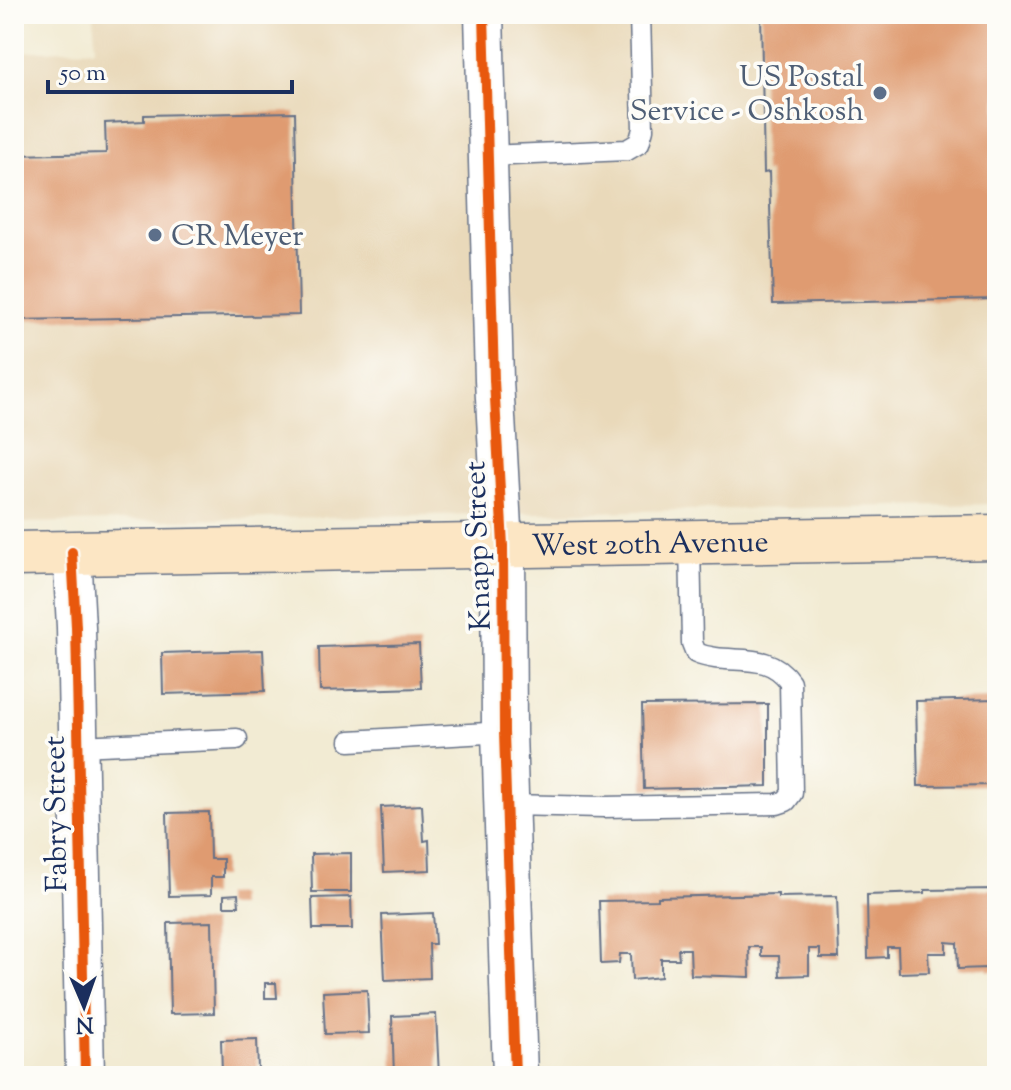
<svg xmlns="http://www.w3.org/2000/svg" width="1011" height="1090" font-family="'Sorts Mill Goudy',serif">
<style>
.built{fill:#e9d9ba}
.building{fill:#df9b71}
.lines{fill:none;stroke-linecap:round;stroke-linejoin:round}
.service-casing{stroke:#667187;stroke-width:23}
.minor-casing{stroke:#667187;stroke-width:41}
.tertiary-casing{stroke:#667187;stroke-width:47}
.secondary-casing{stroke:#667187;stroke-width:47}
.service{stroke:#fff;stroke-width:20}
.minor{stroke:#fff;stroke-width:38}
.tertiary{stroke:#fff;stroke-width:44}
.secondary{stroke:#fce6c4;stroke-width:44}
.cycleway-casing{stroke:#fdfcf7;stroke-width:15}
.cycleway{stroke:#e8590c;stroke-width:10}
.service-dot{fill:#5c6f8a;stroke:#fdfcf7;stroke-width:3}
.labels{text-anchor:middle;stroke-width:7;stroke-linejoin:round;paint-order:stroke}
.service-label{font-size:30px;fill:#4e5e75;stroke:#fdfcf7;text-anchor:end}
.street-label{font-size:30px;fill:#1b2f5e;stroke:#fdfcf7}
</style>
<rect width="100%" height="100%" fill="#fdfcf7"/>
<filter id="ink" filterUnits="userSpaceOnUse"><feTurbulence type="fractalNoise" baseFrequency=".0125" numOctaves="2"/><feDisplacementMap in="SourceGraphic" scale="16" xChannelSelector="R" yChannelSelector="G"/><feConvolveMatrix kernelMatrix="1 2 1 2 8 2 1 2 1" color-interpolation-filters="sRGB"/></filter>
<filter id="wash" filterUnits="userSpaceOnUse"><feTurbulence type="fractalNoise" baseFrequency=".006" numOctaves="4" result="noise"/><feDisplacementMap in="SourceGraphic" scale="32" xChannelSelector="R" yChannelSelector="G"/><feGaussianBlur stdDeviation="1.8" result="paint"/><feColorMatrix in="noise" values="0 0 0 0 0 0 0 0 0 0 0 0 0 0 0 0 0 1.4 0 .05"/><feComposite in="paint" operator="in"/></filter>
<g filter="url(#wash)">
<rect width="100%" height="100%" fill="#f2ebd3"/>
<polygon class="built" points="94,14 997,14 997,504 14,523 14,52 95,49"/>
<g id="blocks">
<g class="building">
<polygon points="761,14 997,14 997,299 773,304 769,172 764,173"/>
<polygon points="295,112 299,315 14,320 14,155 106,153 105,123 144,121 144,115"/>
<polygon points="419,644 421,688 320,691 319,647"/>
<polygon points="263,650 265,691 163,694 162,653"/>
<polygon points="997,699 997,785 918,786 916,701"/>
<polygon points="768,704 768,786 644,789 642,705"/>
<polygon points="422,805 424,841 429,840 430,870 384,872 381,807"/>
<polygon points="209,812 210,859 223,859 223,877 211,877 211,895 169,896 167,813"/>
<polygon points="351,853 351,892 312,892 311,854"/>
<polygon points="997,889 997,971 988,971 987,968 958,969 957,943 946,942 946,953 928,953 929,972 899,973 898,947 887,947 887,957 868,958 867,895 925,893 925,890"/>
<polygon points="238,894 239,906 224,906 224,895"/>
<polygon points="778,894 778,897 837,896 839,958 820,958 820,949 809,949 809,975 780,976 779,956 761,956 761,947 749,947 750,977 691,975 690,949 678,949 679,959 661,959 661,977 632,980 631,954 620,954 619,963 601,964 599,901 658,900 658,897"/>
<polygon points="351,897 352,929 313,929 312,898"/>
<polygon points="433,913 435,944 429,944 430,978 385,980 382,915"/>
<polygon points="212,922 214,1013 170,1014 168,923"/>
<polygon points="265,983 276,983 277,998 265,998"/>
<polygon points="367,990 369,1033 325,1034 323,992"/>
<polygon points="436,1014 439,1076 394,1076 392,1016"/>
<polygon points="257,1039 258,1071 222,1073 221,1040"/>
</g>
</g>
</g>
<g filter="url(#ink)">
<use href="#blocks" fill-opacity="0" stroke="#667187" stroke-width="2"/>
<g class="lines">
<g class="service-casing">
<g id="service">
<polyline points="488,156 627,150 639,143 643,129 640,14"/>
<polyline points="350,741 504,732"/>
<polyline points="78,746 237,739"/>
<path d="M507,805L604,807L777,804L786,801L792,793L790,682C767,648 729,667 696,653L692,643L690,542"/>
</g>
</g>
<g class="minor-casing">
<g id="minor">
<polyline points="484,14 494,380 503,546"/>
<polyline points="72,552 76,627 85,1076"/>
</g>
</g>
<g class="tertiary-casing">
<polyline id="tertiary" points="503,546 504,732 515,1076"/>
</g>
<g class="secondary-casing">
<g id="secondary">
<path id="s1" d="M14,554L997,537"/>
</g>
</g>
<use href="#service" class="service"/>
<use href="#minor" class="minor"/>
<use href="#tertiary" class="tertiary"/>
<use href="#secondary" class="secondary"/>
<g class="cycleway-casing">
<g id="cycleway">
<polyline points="484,14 494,380 503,546 504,732 515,1076"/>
<polyline points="72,552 76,627 85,1076"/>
</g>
</g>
<use href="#cycleway" class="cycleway"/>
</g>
</g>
<g class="service-dot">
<circle cx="880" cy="93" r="8"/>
<circle cx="155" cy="235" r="8"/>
</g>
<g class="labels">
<g class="service-label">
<text x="864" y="86">US Postal<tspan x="864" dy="34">Service - Oshkosh</tspan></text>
<text x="171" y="245" text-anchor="start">CR Meyer</text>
</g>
<g class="street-label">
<text dy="10" stroke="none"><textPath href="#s1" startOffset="636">West 20th Avenue</textPath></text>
<text transform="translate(477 546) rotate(-92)" y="10">Knapp Street</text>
<text transform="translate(55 814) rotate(-91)" y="10">Fabry Street</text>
</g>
</g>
<rect width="1011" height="1090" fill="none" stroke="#fdfcf7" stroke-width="48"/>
<g transform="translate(84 1006) rotate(178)" stroke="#fdfcf7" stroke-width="6" paint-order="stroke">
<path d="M0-6L14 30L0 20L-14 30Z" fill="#1b2f5e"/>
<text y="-12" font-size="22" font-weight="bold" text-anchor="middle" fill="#1b2f5e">N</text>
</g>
<path d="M48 80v12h244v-12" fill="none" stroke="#1b2f5e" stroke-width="4"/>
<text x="60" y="80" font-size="24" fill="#1b2f5e" stroke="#fdfcf7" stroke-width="6" paint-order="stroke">50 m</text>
</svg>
